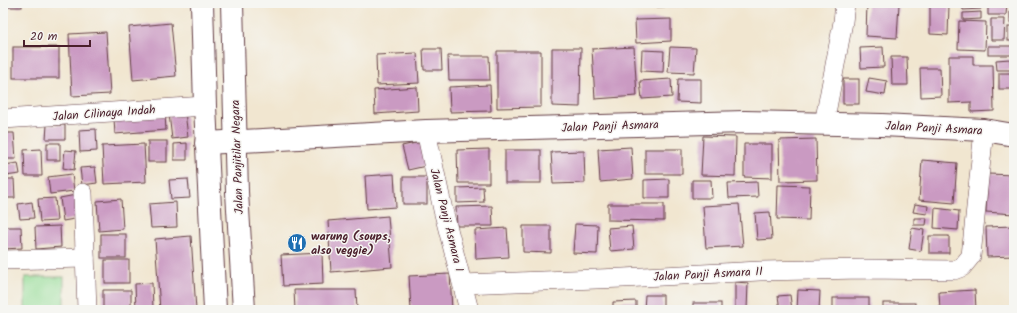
<svg xmlns="http://www.w3.org/2000/svg" width="1017" height="313" font-family="Kalam,sans-serif">
<style>
.green{fill:#96dd97;stroke:#707e61}
.building{fill:#ca9ac2}
.lines{fill:none;stroke-linecap:round;stroke-linejoin:round}
.minor-casing{stroke:#633d44;stroke-width:20}
.tertiary-casing{stroke:#633d44;stroke-width:24}
.secondary-casing{stroke:#633d44;stroke-width:24}
.minor{stroke:#fff;stroke-width:19}
.tertiary{stroke:#fff;stroke-width:22}
.secondary{stroke:#fff;stroke-width:22}
.labels{text-anchor:middle;stroke-width:3;stroke-linejoin:round;paint-order:stroke}
.street-label{font-size:12px;fill:#4a1f2b;stroke:#f6f6f2}
.poi-label{font-size:12px;font-weight:bold;fill:#4a1f2b;stroke:#f6f6f2;text-anchor:start}
</style>
<rect width="100%" height="100%" fill="#f6f6f2"/>
<filter id="ink" filterUnits="userSpaceOnUse"><feTurbulence type="fractalNoise" baseFrequency=".025" numOctaves="2"/><feDisplacementMap in="SourceGraphic" scale="8" xChannelSelector="R" yChannelSelector="G"/><feConvolveMatrix kernelMatrix="1 2 1 2 8 2 1 2 1" color-interpolation-filters="sRGB"/></filter>
<filter id="wash" filterUnits="userSpaceOnUse"><feTurbulence type="fractalNoise" baseFrequency=".012" numOctaves="4" result="noise"/><feDisplacementMap in="SourceGraphic" scale="16" xChannelSelector="R" yChannelSelector="G"/><feGaussianBlur stdDeviation="0.9" result="paint"/><feColorMatrix in="noise" values="0 0 0 0 0 0 0 0 0 0 0 0 0 0 0 0 0 1.4 0 .05"/><feComposite in="paint" operator="in"/></filter>
<g filter="url(#wash)">
<rect width="100%" height="100%" fill="#f1e6d0"/>
<rect class="green" x="25" y="277" width="39" height="33"/>
<g id="blocks">
<g class="building">
<rect x="3" y="3" width="19" height="4"/>
<polygon points="128,3 166,3 166,5 129,7"/>
<polygon points="656,3 687,3 688,6 656,7"/>
<polygon points="867,3 899,4 897,38 866,36"/>
<polygon points="962,3 981,3 981,9 963,10"/>
<polygon points="988,3 1007,3 1006,15 988,15"/>
<polygon points="930,5 949,5 948,35 930,34"/>
<polygon points="981,12 981,19 963,20 963,13"/>
<rect x="1010" y="12" width="4" height="11"/>
<polygon points="671,19 671,41 636,43 635,20"/>
<polygon points="991,19 1005,19 1004,40 991,40"/>
<polygon points="959,21 986,22 985,50 958,49"/>
<polygon points="171,23 176,76 133,80 129,27"/>
<rect x="1008" y="27" width="6" height="14"/>
<polygon points="106,32 110,94 72,96 69,34"/>
<rect x="988" y="46" width="26" height="9"/>
<rect x="13" y="47" width="46" height="31"/>
<polygon points="634,47 637,96 595,99 592,49"/>
<polygon points="670,47 696,48 694,73 668,72"/>
<polygon points="883,47 884,67 861,68 860,48"/>
<polygon points="552,48 581,48 580,107 552,106"/>
<polygon points="423,49 441,49 442,70 424,70"/>
<polygon points="642,50 664,51 663,72 641,71"/>
<polygon points="497,51 541,51 541,107 497,108"/>
<polygon points="417,53 419,83 377,85 376,55"/>
<polygon points="448,56 489,56 490,80 449,80"/>
<polygon points="949,56 973,56 973,65 993,65 994,111 971,112 971,102 949,103"/>
<polygon points="891,57 907,57 908,85 892,85"/>
<polygon points="1010,59 1011,70 997,70 996,60"/>
<polygon points="920,68 940,68 941,96 921,97"/>
<rect x="999" y="73" width="13" height="16"/>
<polygon points="869,78 887,81 885,95 866,92"/>
<polygon points="671,79 672,97 642,99 640,81"/>
<polygon points="678,79 701,79 701,103 677,102"/>
<rect x="843" y="79" width="16" height="25"/>
<polygon points="490,85 491,111 450,112 449,87"/>
<polygon points="417,87 418,111 375,114 374,90"/>
<polygon points="185,112 188,137 172,139 169,114"/>
<polygon points="165,115 166,130 115,134 114,119"/>
<polygon points="47,125 65,125 65,139 46,139"/>
<polygon points="96,129 97,151 80,152 79,130"/>
<polygon points="3,133 14,133 16,159 3,159"/>
<polygon points="703,136 736,137 735,176 701,175"/>
<polygon points="816,139 817,180 780,181 779,140"/>
<rect x="148" y="141" width="19" height="21"/>
<polygon points="420,142 426,166 408,170 402,146"/>
<rect x="47" y="143" width="13" height="17"/>
<polygon points="187,143 187,160 174,160 174,144"/>
<polygon points="144,144 146,182 104,184 102,146"/>
<polygon points="744,144 772,144 772,178 744,177"/>
<polygon points="631,147 633,179 600,182 598,149"/>
<polygon points="41,149 42,176 25,176 24,150"/>
<polygon points="489,149 489,183 458,183 457,150"/>
<rect x="645" y="149" width="37" height="25"/>
<polygon points="65,150 76,151 74,170 63,168"/>
<rect x="505" y="150" width="36" height="33"/>
<polygon points="584,151 585,183 553,184 551,152"/>
<polygon points="922,160 957,163 954,203 919,200"/>
<polygon points="18,163 20,174 5,176 4,165"/>
<polygon points="95,167 97,183 82,185 80,168"/>
<polygon points="72,174 74,191 50,194 48,177"/>
<polygon points="394,174 396,207 367,209 365,176"/>
<polygon points="988,174 1014,175 1014,214 986,212"/>
<rect x="403" y="177" width="24" height="27"/>
<polygon points="3,179 14,179 15,198 3,198"/>
<polygon points="188,179 190,198 171,199 169,180"/>
<polygon points="669,179 669,198 644,198 644,180"/>
<polygon points="692,180 711,180 712,198 692,198"/>
<polygon points="757,182 758,197 729,198 728,183"/>
<polygon points="778,185 810,186 809,220 777,219"/>
<polygon points="483,187 484,202 457,203 457,188"/>
<polygon points="76,195 80,218 63,221 60,198"/>
<polygon points="55,198 57,221 40,222 38,199"/>
<polygon points="121,199 123,229 99,231 97,201"/>
<polygon points="32,202 34,218 20,219 18,204"/>
<polygon points="176,202 177,227 151,228 149,204"/>
<polygon points="608,204 664,204 664,221 608,220"/>
<polygon points="739,204 743,246 706,248 703,206"/>
<polygon points="915,204 928,206 927,214 913,212"/>
<polygon points="492,206 493,226 457,226 456,207"/>
<polygon points="935,208 959,211 958,230 934,228"/>
<polygon points="770,212 772,239 757,240 755,213"/>
<polygon points="388,216 392,267 331,272 328,221"/>
<polygon points="914,218 927,218 926,225 914,225"/>
<polygon points="575,224 598,225 597,254 573,253"/>
<polygon points="60,226 61,247 36,249 35,227"/>
<polygon points="523,226 551,226 551,253 523,252"/>
<polygon points="632,226 634,249 610,251 608,228"/>
<polygon points="1014,226 1014,256 987,257 986,227"/>
<polygon points="3,227 21,227 22,248 3,249"/>
<polygon points="507,228 509,257 476,259 475,230"/>
<polygon points="912,228 924,230 921,251 909,249"/>
<rect x="101" y="234" width="25" height="24"/>
<polygon points="191,236 196,310 160,310 155,239"/>
<rect x="929" y="236" width="20" height="17"/>
<polygon points="322,253 323,284 283,286 281,255"/>
<rect x="105" y="260" width="24" height="23"/>
<polygon points="450,274 452,310 411,310 409,276"/>
<polygon points="735,282 748,283 747,310 735,310"/>
<polygon points="152,283 153,308 136,309 135,284"/>
<polygon points="103,290 131,290 131,307 103,308"/>
<polygon points="294,290 356,290 357,310 295,310"/>
<polygon points="798,290 820,291 819,310 797,310"/>
<polygon points="975,290 976,310 940,310 939,292"/>
<polygon points="645,295 663,295 663,310 644,310"/>
<polygon points="790,295 792,310 780,310 778,296"/>
<rect x="833" y="298" width="36" height="12"/>
<polygon points="636,301 636,310 613,310 613,302"/>
<rect x="693" y="303" width="28" height="7"/>
<rect x="883" y="303" width="32" height="7"/>
</g>
</g>
</g>
<g filter="url(#ink)">
<use href="#blocks" fill-opacity="0" stroke="#633d44" stroke-width="1"/>
<g class="lines">
<g class="minor-casing">
<g id="minor">
<polyline points="3,119 205,106"/>
<polyline points="824,124 843,22 845,3"/>
<polyline points="426,131 443,210 469,310"/>
<polyline points="83,193 87,310"/>
<polyline points="3,260 85,258"/>
<polyline points="463,284 623,278 760,271 863,269 954,270 962,267 971,256 984,130"/>
</g>
</g>
<g class="tertiary-casing">
<polyline id="tertiary" points="206,143 426,131 744,122 882,125 984,130 1014,135"/>
</g>
<g class="secondary-casing">
<g id="secondary">
<polyline points="202,3 205,106 215,310"/>
<polyline points="232,3 237,192 244,310"/>
</g>
</g>
<use href="#minor" class="minor"/>
<use href="#tertiary" class="tertiary"/>
<use href="#secondary" class="secondary"/>
</g>
</g>
<defs>
<g id="restaurant-disc" transform="scale(1)"><circle r="9.5" fill="#1f6fb2" stroke="#f6f6f2"/><path d="M-5-6h1v4h1v-4h1v4h1v-4h1v5L-1.5 .5V6h-2V.5L-5-1ZM5-6V6H3V1.5H1.5Q1.5-4 5-6Z" fill="#fff"/></g>
</defs>
<g fill-rule="evenodd">
<use href="#restaurant-disc" x="297" y="243"/>
</g>
<g class="labels">
<g class="street-label">
<text transform="translate(104 113) rotate(-4)" y="4">Jalan Cilinaya Indah</text>
<text transform="translate(610 126) rotate(-2)" y="4">Jalan Panji Asmara</text>
<text transform="translate(934 128) rotate(3)" y="4">Jalan Panji Asmara</text>
<text transform="translate(237 157) rotate(-92)" y="4">Jalan Panjitilar Negara</text>
<text transform="translate(447 220) rotate(76)" y="4">Jalan Panji Asmara I</text>
<text transform="translate(708 274) rotate(-3)" y="4">Jalan Panji Asmara II</text>
</g>
<g class="poi-label">
<text x="311" y="240">warung (soups,<tspan x="311" dy="14">also veggie)</tspan></text>
</g>
</g>
<rect width="1017" height="313" fill="none" stroke="#f6f6f2" stroke-width="16"/>
<path d="M24 40v6h66v-6" fill="none" stroke="#4a1f2b" stroke-width="2"/>
<text x="30" y="40" font-size="12" fill="#4a1f2b" stroke="#f6f6f2" stroke-width="3" paint-order="stroke">20 m</text>
</svg>
